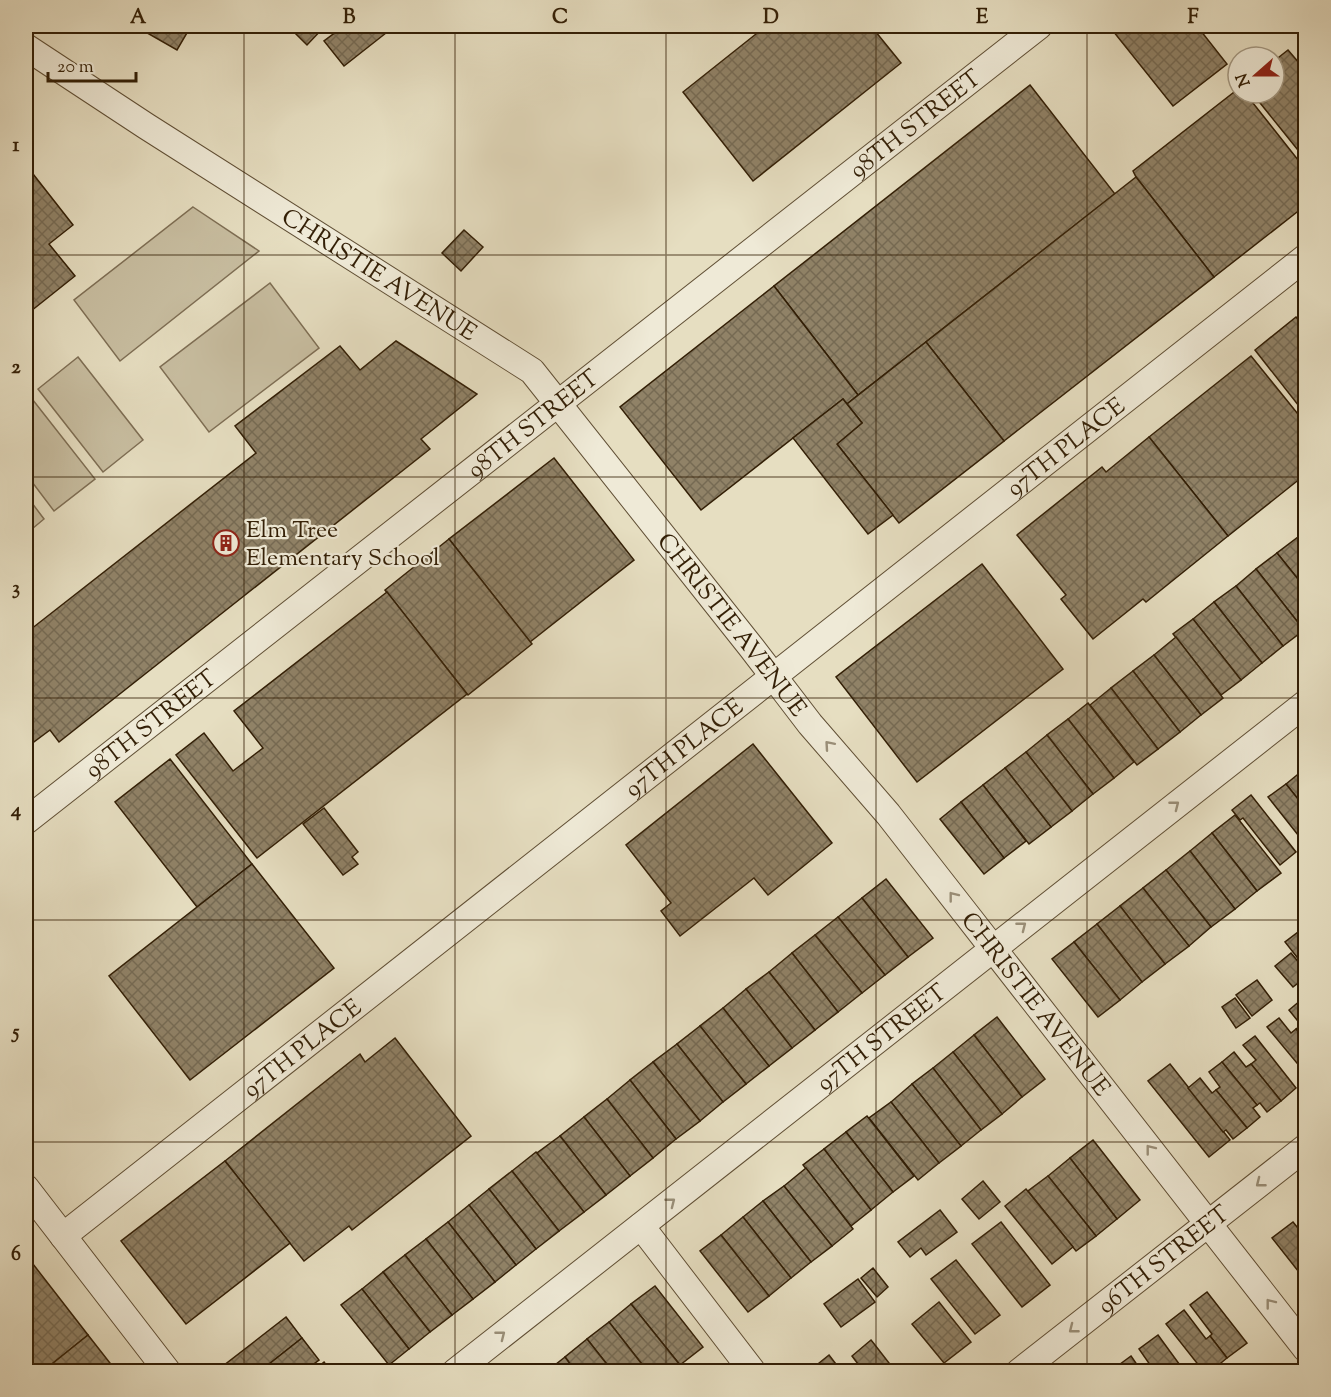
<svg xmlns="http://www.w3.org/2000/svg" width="1331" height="1397" font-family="'Sorts Mill Goudy',serif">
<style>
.pitch{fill:#c8bea1;stroke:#7e6e54;stroke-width:1.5}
.building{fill:url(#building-cross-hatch);stroke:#331f06;stroke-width:1.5}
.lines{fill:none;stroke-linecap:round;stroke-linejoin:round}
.minor-casing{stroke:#604f35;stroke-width:28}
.minor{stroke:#efead7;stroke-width:26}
.oneway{stroke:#9a8f79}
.grid{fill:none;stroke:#331f06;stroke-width:1.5;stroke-opacity:0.55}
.labels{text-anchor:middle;stroke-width:4.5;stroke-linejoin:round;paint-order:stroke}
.street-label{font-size:24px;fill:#331f06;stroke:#efead7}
.poi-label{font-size:24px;fill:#331f06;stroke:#efead7;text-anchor:start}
.neatline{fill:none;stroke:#331f06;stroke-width:2}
.grid-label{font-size:20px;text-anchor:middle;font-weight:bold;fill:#331f06}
</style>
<defs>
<pattern id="building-cross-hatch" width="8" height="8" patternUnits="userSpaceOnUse" patternTransform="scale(1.5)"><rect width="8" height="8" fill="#908267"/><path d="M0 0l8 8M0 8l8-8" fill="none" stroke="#766a53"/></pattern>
</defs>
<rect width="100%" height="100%" fill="#e6dec1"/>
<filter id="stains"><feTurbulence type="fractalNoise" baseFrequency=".00333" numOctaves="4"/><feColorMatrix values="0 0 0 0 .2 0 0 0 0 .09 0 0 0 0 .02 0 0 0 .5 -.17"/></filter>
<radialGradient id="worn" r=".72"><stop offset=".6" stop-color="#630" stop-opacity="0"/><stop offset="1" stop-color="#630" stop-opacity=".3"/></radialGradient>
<g class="pitch">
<polygon points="193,207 259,251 120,361 74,300"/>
<polygon points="270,283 319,348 209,432 160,367"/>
<polygon points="78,357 143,440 103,472 38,389"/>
<polygon points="29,395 95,479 54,511 26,474 26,399"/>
<polygon points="26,495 44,519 26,534"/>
</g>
<g class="building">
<polygon points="135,26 191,26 177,50"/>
<polygon points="295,26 325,26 307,45 291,29"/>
<polygon points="344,26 380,26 386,33 344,66 324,41"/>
<polygon points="766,26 871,26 901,63 753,181 683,92"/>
<polygon points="1109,26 1197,26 1227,64 1173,106"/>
<polygon points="1288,50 1306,71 1306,160 1252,93 1274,93 1274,61"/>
<polygon points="1030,85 1115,194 858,395 774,286"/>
<polygon points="1238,89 1238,93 1245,93 1306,170 1306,205 1214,277 1136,177 1133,171"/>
<polygon points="26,165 73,225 49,244 75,276 26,315"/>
<polygon points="1136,177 1214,277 1004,441 926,342"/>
<polygon points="464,230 483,247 461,271 442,253"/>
<polygon points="774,286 858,395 847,404 843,399 701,510 620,407"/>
<polygon points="1296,317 1306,329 1306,415 1255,350"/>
<polygon points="396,341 477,394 421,439 430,449 59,742 50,730 27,747 26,745 26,633 256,453 235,426 340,346 360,370"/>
<polygon points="926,342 1004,441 899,523 837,444 862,423 847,404"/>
<polygon points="1251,356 1306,424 1306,474 1228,536 1149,437"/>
<polygon points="843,399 862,423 837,444 893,515 868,534 793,438"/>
<polygon points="1149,437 1228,536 1146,602 1143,599 1093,639 1061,599 1066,595 1017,535 1102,467 1106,472"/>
<polygon points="554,458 634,560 530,642 449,539"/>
<polygon points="1298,537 1306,546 1306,589 1277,553"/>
<polygon points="449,539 532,644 468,695 385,590"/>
<polygon points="1277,553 1306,589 1306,629 1304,630 1256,569"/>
<polygon points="982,564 1063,669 917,782 836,677"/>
<polygon points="1256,569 1304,630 1283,646 1236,586"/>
<polygon points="1236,586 1283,646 1262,663 1214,602"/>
<polygon points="387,592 467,694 257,858 176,755 204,733 233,771 263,748 234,711"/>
<polygon points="1214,602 1262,663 1241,680 1193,619"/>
<polygon points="1193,619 1241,680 1221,695 1173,634"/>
<polygon points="1176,637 1223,698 1201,715 1154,655"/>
<polygon points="1154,655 1201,715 1180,732 1133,671"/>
<polygon points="1133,671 1180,732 1158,749 1111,688"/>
<polygon points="1111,688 1158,749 1137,765 1090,705"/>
<polygon points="1088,703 1134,762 1114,778 1068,719"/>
<polygon points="1068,719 1114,778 1093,794 1047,735"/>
<polygon points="1047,735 1093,794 1072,811 1026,752"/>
<polygon points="753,744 832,843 768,895 754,878 680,936 661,911 671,903 626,845"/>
<polygon points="1026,752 1072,811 1051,827 1005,768"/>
<polygon points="170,759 252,864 197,907 115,802"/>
<polygon points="1005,768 1051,827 1029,844 983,785"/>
<polygon points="1302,771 1306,775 1306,809 1286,784"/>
<polygon points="1286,784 1306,809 1306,845 1268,797"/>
<polygon points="983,785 1026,841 1004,858 961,802"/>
<polygon points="1251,795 1296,852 1280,865 1243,818 1240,820 1232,810"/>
<polygon points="961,802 1004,858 984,874 940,819"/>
<polygon points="324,808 358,852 352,857 358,864 343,875 303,824"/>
<polygon points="1235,815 1281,873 1257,891 1212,833"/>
<polygon points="1212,833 1257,891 1235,909 1190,851"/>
<polygon points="1190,851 1235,909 1211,927 1166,870"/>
<polygon points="252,864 334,968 190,1080 109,976"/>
<polygon points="1166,870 1211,927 1189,946 1143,888"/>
<polygon points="886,879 933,938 908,957 862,898"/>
<polygon points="1143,888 1189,946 1165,964 1120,906"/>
<polygon points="862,898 908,957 885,975 838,917"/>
<polygon points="1120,906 1165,964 1142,982 1097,924"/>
<polygon points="838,917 885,975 862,993 815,935"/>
<polygon points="1097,924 1142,982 1120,1000 1074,942"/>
<polygon points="1306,926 1306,965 1304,966 1285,942"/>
<polygon points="815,935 862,993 838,1012 792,953"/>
<polygon points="1074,942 1120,1000 1098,1017 1052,959"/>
<polygon points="792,953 838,1012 815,1030 769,972"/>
<polygon points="1291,953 1306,971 1306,977 1293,987 1275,966"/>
<polygon points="769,972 815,1030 792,1048 746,989"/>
<polygon points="1257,980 1272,1000 1252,1016 1236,995"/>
<polygon points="746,989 792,1048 769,1066 723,1008"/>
<polygon points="1235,998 1250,1018 1236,1028 1222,1007"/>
<polygon points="1301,1000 1306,1006 1306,1041 1296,1029 1301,1025 1289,1010"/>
<polygon points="723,1008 769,1066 746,1084 700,1026"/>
<polygon points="997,1017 1045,1079 1022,1097 974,1035"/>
<polygon points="1279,1018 1291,1033 1296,1029 1306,1041 1306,1074 1267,1027"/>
<polygon points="700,1026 746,1084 723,1102 677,1044"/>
<polygon points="974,1035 1022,1097 1002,1114 953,1052"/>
<polygon points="1255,1036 1296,1088 1281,1101 1251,1064 1256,1060 1243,1045"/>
<polygon points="395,1038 471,1136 352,1230 349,1226 304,1261 225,1161 360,1054 365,1062"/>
<polygon points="677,1044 723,1102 700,1121 653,1062"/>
<polygon points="953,1052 1002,1114 981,1130 933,1068"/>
<polygon points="1234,1052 1246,1067 1251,1064 1281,1101 1267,1112 1260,1103 1257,1105 1222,1062"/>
<polygon points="653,1062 700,1121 676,1139 630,1080"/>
<polygon points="1222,1062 1257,1105 1253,1108 1260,1117 1247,1128 1216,1090 1220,1087 1209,1072"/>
<polygon points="1170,1064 1230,1140 1209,1157 1148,1081"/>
<polygon points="933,1068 981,1130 961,1146 912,1084"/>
<polygon points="1200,1078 1212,1093 1216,1090 1247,1128 1233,1139 1226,1130 1223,1132 1188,1088"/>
<polygon points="630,1080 676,1139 653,1158 607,1099"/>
<polygon points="912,1084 961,1146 939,1163 891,1102"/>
<polygon points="607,1099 653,1158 630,1176 584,1117"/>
<polygon points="891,1102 939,1163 918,1180 869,1118"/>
<polygon points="867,1116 914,1176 893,1192 846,1132"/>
<polygon points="584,1117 630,1176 606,1195 560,1136"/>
<polygon points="846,1132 893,1192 871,1210 824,1149"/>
<polygon points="560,1136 606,1195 584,1212 537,1153"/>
<polygon points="1093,1140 1140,1200 1117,1219 1070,1158"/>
<polygon points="824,1149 871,1210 851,1226 803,1165"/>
<polygon points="536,1152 584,1212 559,1231 512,1171"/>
<polygon points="1070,1158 1117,1219 1096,1236 1048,1176"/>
<polygon points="225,1161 290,1243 186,1324 121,1241"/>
<polygon points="806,1168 853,1229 832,1246 784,1186"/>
<polygon points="512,1171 559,1231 536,1249 489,1189"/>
<polygon points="1048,1176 1096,1236 1076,1251 1028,1191"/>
<polygon points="983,1181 1000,1202 979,1219 962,1199"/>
<polygon points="784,1186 832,1246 811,1262 763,1201"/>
<polygon points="489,1189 536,1249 516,1265 469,1205"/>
<polygon points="1026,1189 1073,1247 1052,1264 1005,1206"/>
<polygon points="763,1201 811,1262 791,1278 743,1217"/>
<polygon points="469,1205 516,1265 495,1282 448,1222"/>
<polygon points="940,1210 957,1232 926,1255 921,1248 910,1257 898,1242"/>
<polygon points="743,1217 791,1278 769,1296 721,1235"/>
<polygon points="448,1222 495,1282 473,1299 426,1239"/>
<polygon points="1001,1222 1050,1285 1022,1307 972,1244"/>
<polygon points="1293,1222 1306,1238 1306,1281 1272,1238"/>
<polygon points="721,1235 769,1296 748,1312 700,1251"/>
<polygon points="426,1239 473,1299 452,1315 405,1255"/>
<polygon points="26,1255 88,1335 42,1372 26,1372"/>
<polygon points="405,1255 452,1315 430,1332 383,1272"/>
<polygon points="956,1260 1000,1315 975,1334 931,1279"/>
<polygon points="873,1268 888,1287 877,1297 861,1278"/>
<polygon points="383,1272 430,1332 409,1349 362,1289"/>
<polygon points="858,1279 875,1302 841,1327 824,1304"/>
<polygon points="655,1286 703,1347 680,1365 631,1304"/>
<polygon points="362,1289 409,1349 389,1365 341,1305"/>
<polygon points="1207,1292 1247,1343 1227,1358 1210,1336 1212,1334 1190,1305"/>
<polygon points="939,1302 971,1342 944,1363 912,1324"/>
<polygon points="631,1304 680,1365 672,1372 648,1372 609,1322"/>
<polygon points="1184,1310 1206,1339 1210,1336 1227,1358 1210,1372 1204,1372 1166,1324"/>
<polygon points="286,1317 302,1338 259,1372 227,1372 223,1366"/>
<polygon points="609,1322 648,1372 613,1372 587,1339"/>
<polygon points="88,1335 117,1372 42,1372"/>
<polygon points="1158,1335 1185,1372 1155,1372 1139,1349"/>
<polygon points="302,1338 319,1360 303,1372 259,1372"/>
<polygon points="587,1339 613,1372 576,1372 565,1357"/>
<polygon points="871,1340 875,1345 896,1372 864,1372 852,1356"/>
<polygon points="829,1355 842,1372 808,1372"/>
<polygon points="1131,1356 1142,1372 1114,1372 1112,1370"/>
<polygon points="565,1357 576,1372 546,1372"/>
<polygon points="324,1362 331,1372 312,1372"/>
<polygon points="1266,1364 1272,1372 1257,1372"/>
</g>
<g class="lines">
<g class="minor-casing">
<g id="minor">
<path id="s1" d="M26,47L146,126L532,371L751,647L810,724L888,814L1306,1349"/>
<path id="s2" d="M26,821L1039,26"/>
<polyline points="26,1188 168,1372"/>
<polyline points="641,1226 753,1372"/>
<path id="s3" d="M63,1236L1306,257"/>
<path id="s4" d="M455,1372L1306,703"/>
<path id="s5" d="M1019,1372L1306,1147"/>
</g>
</g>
<use href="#minor" class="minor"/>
</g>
<defs><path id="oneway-chevron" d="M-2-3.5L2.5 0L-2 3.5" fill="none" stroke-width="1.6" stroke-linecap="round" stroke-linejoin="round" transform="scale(1.5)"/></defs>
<g class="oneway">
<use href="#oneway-chevron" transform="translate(829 745) rotate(-131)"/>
<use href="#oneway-chevron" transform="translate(1175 805) rotate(-38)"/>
<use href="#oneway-chevron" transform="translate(953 896) rotate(-128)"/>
<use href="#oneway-chevron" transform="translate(1022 926) rotate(-38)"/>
<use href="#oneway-chevron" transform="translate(1150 1149) rotate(-128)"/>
<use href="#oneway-chevron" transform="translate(1260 1183) rotate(142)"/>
<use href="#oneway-chevron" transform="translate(671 1202) rotate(-38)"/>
<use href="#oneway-chevron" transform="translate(1270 1303) rotate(-128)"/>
<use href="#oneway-chevron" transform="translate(1073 1329) rotate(142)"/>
<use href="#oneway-chevron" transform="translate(501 1335) rotate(-38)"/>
</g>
<path class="grid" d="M244,26V1372M455,26V1372M666,26V1372M876,26V1372M1087,26V1372M26,255H1306M26,477H1306M26,698H1306M26,920H1306M26,1142H1306"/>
<defs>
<g id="building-ring" transform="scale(1.35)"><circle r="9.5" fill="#efead7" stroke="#8f2418" stroke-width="1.5"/><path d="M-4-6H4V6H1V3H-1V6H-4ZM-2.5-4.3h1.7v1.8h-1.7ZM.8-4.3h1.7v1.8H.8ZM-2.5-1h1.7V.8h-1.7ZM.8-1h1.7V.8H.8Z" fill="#8f2418"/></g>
</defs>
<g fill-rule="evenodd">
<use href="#building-ring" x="226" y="543"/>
</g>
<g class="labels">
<g class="street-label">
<text dy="8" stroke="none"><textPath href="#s2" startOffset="1130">98TH STREET</textPath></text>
<text dy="8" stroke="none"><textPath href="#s1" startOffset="420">CHRISTIE AVENUE</textPath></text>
<text dy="8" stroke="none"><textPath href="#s2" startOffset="644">98TH STREET</textPath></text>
<text dy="8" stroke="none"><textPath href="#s3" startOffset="1276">97TH PLACE</textPath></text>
<text dy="8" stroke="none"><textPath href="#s1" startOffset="924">CHRISTIE AVENUE</textPath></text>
<text dy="8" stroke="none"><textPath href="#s2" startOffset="158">98TH STREET</textPath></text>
<text dy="8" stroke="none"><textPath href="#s3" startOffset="790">97TH PLACE</textPath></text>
<text dy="8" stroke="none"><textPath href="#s1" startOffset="1410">CHRISTIE AVENUE</textPath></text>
<text dy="8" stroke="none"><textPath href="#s4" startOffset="542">97TH STREET</textPath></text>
<text dy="8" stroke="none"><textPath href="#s3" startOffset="304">97TH PLACE</textPath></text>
<text dy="8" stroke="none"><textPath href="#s5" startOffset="183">96TH STREET</textPath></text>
</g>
<g class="poi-label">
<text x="246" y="537">Elm Tree<tspan x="246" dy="28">Elementary School</tspan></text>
</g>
</g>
<rect width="1331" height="1397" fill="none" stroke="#e6dec1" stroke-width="66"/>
<g transform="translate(1256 75) rotate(249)"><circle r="28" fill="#efead7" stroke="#a49983" stroke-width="1.5"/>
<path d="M0-4.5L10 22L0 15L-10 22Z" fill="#8f2418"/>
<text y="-9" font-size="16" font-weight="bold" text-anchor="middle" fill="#331f06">N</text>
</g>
<path d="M48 72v9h88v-9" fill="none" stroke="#331f06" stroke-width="3"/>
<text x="57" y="72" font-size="18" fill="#331f06" stroke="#efead7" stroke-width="4.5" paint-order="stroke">20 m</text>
<rect x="33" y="33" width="1265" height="1331" class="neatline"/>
<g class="grid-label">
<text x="138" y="23">A</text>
<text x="349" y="23">B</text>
<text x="560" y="23">C</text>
<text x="771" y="23">D</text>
<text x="982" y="23">E</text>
<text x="1193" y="23">F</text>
<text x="16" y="151">1</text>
<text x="16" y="373">2</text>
<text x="16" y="594">3</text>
<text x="16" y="816">4</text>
<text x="16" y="1038">5</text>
<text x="16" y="1260">6</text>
</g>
<rect width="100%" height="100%" filter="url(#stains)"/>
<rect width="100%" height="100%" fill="url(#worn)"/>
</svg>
